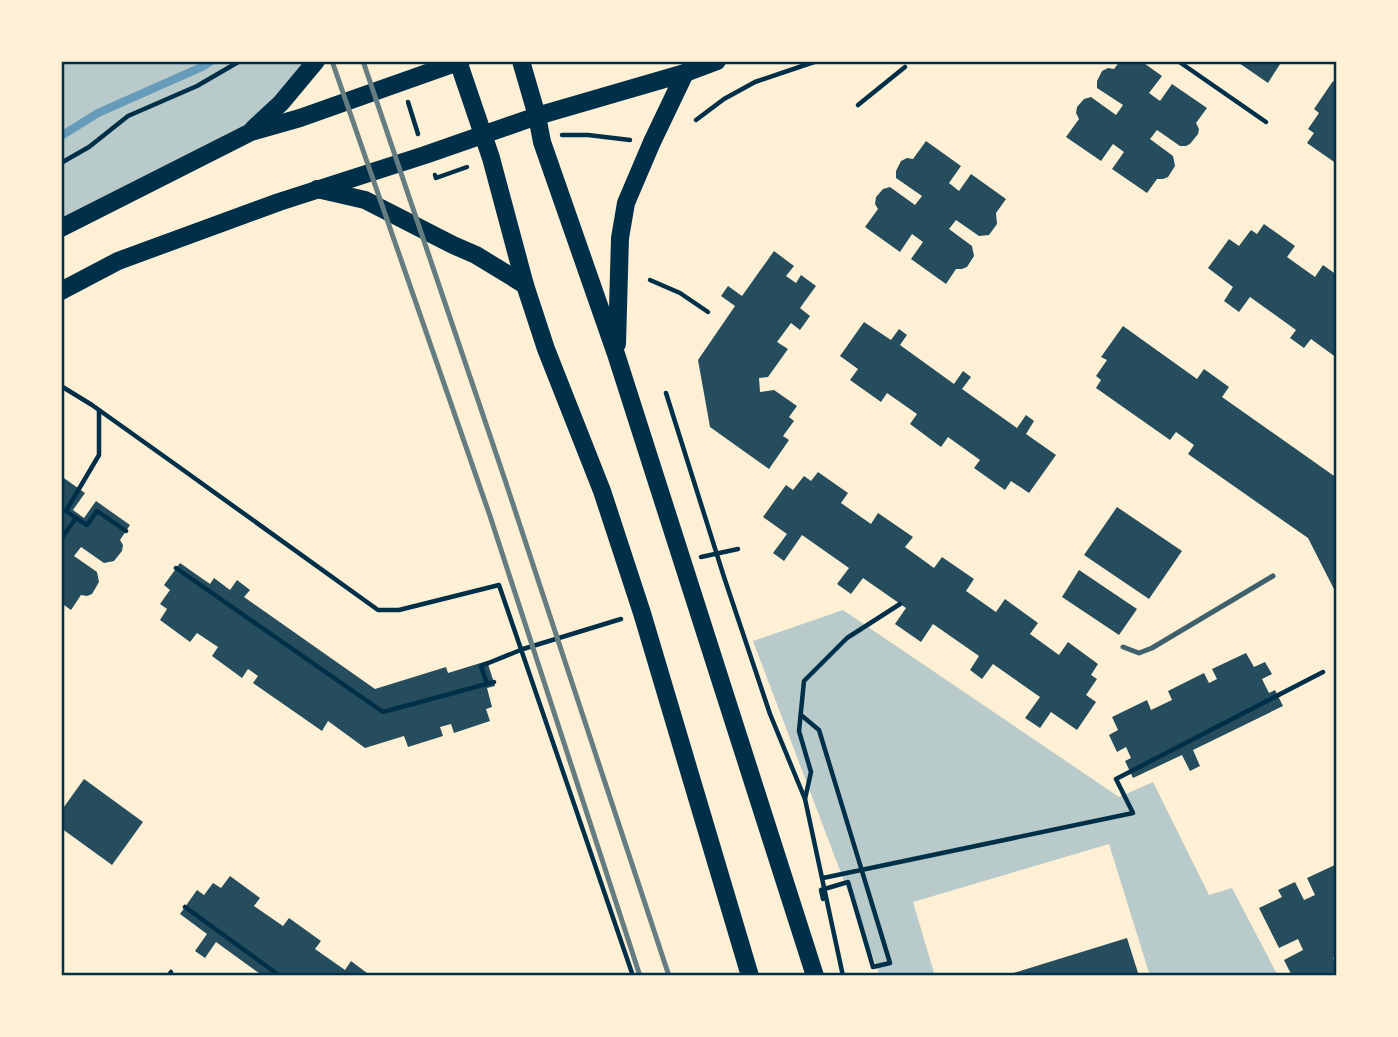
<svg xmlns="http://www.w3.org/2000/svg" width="1398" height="1037" font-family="'Noto Serif',serif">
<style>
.green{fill:#b9caca}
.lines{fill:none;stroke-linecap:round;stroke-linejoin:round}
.stream{stroke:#669bbc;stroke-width:8}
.building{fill:#264d5e}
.path{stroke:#003049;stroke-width:4.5}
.service{stroke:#3f606c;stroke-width:5}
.primary{stroke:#003049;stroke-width:18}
.rail{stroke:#657d81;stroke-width:5}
.neatline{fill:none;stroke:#003049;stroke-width:2.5}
</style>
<rect width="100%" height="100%" fill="#fdf0d5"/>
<g class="green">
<polygon points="61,61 316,61 251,132 61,228"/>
<polygon points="843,610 1119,797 1153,782 1209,895 1232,888 1278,976 1150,976 1109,844 913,902 935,976 880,976 753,641"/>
</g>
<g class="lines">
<polyline class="stream" points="61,136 98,113 204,66 211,61"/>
</g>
<g class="building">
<polygon points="1120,61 1141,61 1162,76 1149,93 1160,101 1172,84 1207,108 1196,123 1199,129 1198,134 1190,144 1186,146 1180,146 1157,130 1150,139 1173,156 1175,166 1168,177 1163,179 1157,179 1147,193 1112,169 1124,152 1113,144 1101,161 1066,137 1079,119 1076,113 1077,107 1084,99 1091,97 1116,115 1123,105 1097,88 1097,81 1102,71 1108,68 1114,69"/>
<polygon points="1236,61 1282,61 1268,83"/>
<polygon points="1333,81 1337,84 1337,164 1307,143 1314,133 1308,129 1319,113 1314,109"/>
<polygon points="926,141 961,166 949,183 959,191 971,174 1006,199 996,213 997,224 989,235 979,236 956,220 949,229 972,246 974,256 967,267 962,269 956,269 946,284 911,259 923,242 912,234 900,252 865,227 878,209 875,204 876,197 883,189 890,187 915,205 922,196 896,178 896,171 901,161 907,158 913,159"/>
<polygon points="1264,224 1295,246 1287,257 1315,277 1323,265 1337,275 1337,358 1311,339 1304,348 1290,338 1296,330 1250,297 1239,312 1224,301 1233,287 1208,268 1229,239 1239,246 1251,230 1257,234"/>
<polygon points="774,251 794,266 786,276 796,283 801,275 816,286 800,308 810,316 800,330 791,323 777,342 788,349 768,377 759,378 760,392 774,390 797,406 789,417 794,421 783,436 789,440 769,469 710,427 698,360 735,306 721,296 728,286 742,296"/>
<polygon points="864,322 891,340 899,329 907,335 900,345 954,384 963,371 971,377 962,389 1017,428 1026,415 1034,421 1026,434 1056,455 1029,493 1011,481 1005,490 974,468 980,460 948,437 941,447 910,424 917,414 887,393 881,402 850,380 858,369 840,356"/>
<polygon points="1123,326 1197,379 1204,369 1229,387 1222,397 1337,478 1337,595 1308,538 1188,454 1194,445 1176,432 1170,440 1096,388 1101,380 1096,376 1107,360 1101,357"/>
<polygon points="818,472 848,493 841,503 871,524 878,513 913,537 905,547 934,568 942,557 974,579 966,591 996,612 1005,599 1038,623 1030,634 1059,655 1068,642 1098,664 1091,675 1097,679 1086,695 1096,702 1077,730 1051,712 1040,728 1025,718 1040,697 993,664 982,679 970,670 979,656 933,624 921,642 895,624 906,608 863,578 851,594 837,584 849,568 802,535 784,561 773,553 787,534 763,517 786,485 793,490 804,476 811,481"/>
<polygon points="61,476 85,493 73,510 84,518 96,501 130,525 120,540 123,545 122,551 114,561 104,563 81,547 74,556 97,572 99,582 92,594 87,596 81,595 71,610 61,603"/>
<polygon points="1117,507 1182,551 1149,599 1084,555"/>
<polygon points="180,563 210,584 214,578 230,590 237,580 250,590 244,597 375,689 446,667 448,673 487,661 495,686 487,688 492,707 486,709 490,721 454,733 451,724 440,727 443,736 408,747 404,736 365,748 328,721 322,731 253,683 258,676 248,669 242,678 212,656 218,647 197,633 190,642 160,620 167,609 160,604 170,590 164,585"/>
<polygon points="1079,570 1137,609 1119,635 1062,597"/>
<polygon points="1246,653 1254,667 1265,662 1272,674 1262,679 1269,693 1275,690 1283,706 1193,750 1200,766 1190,771 1182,755 1133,778 1125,761 1131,758 1126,747 1117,752 1109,735 1118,730 1112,717 1147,700 1151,710 1172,700 1168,691 1204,673 1209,683 1217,679 1212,669"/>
<polygon points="84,779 143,822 112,865 61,828 61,811"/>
<polygon points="1337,864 1337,956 1333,958 1337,964 1337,976 1292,976 1284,960 1303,950 1298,939 1279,948 1259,908 1282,897 1278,890 1295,882 1304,900 1315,895 1307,878"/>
<polygon points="230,876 260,898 254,906 283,926 289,918 321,941 315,949 345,970 351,961 371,976 263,976 216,942 205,958 195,951 207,934 180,914 197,890 204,895 213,883 221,888"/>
<polygon points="1127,938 1139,976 1007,976 1007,975"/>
</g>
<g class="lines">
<g class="path">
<polyline points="1178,61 1266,122"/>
<polyline points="408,102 418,134"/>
<polyline points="858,105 905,67"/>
<polyline points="696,120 724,99 755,82 817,61"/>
<polyline points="562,135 588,135 630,140"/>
<polyline points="61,163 89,147 128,116 197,86 240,61"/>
<polyline points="435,175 436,178 467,167"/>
<polyline points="650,280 680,293 708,312"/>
<polyline points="61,386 92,405 179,467 378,610 399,610 499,585 633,976"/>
<polyline points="666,393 724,577 770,714 805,799 843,976"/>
<polyline points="76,518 66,511 99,455 99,411"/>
<polyline points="61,539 76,518 87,525 97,511 126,531"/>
<polyline points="701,557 738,549"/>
<polyline points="176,568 383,712 494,682"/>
<polyline points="487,684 481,666 523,649 621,619"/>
<polyline points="801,715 819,730 890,963 873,967 848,882 821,890 823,899"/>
<polyline points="805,799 811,772 799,731 804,681 847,638 900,604"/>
<polyline points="823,878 1133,813 1116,779 1323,672"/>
<polyline points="185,907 280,976"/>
<polyline points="168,976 171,972"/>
</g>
<polyline class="service" points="1123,647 1139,653 1152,648 1273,576"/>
<g class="primary">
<polyline points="458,61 491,158 525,285 546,349 602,491 642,613 750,976"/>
<polyline points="521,61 537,116 542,142 616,354 815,976"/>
<polyline points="253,129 281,103 316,61"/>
<polyline points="317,189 365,200 453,245 476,255 525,285"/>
<polyline points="61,228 251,132 300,118 461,61"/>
<polyline points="61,291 118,261 279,202 425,155 537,116 685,73 717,61"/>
<polyline points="617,344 620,238 626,203 652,142 685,73"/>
</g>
<g class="rail">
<polyline points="332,61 490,516 640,976"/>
<polyline points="363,61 504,477 669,976"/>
</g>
</g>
<rect width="1398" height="1037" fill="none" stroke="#fdf0d5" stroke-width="126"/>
<rect x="63" y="63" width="1272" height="911" class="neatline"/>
</svg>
